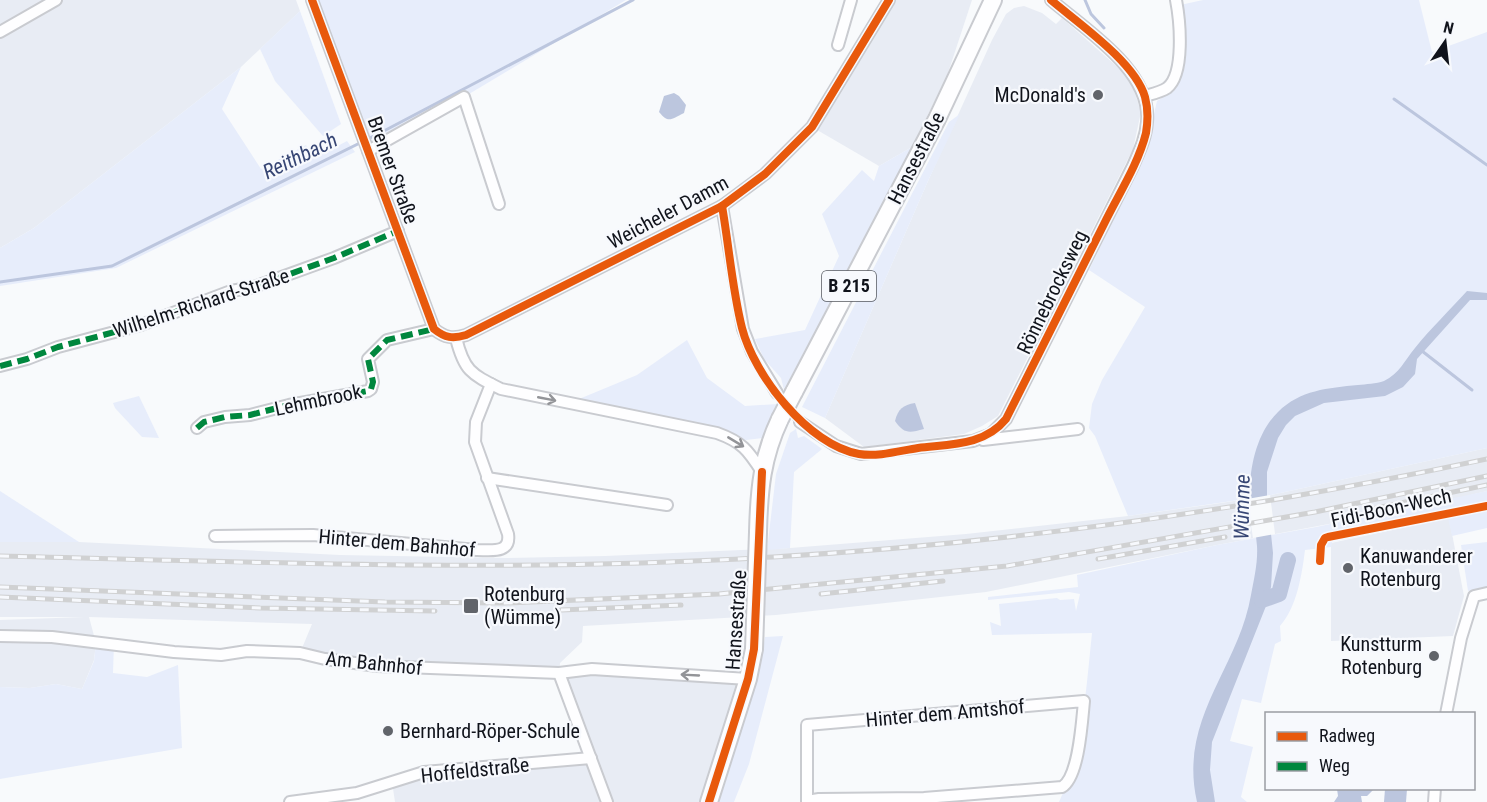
<svg xmlns="http://www.w3.org/2000/svg" width="1487" height="802" font-family="'Roboto Condensed',sans-serif">
<style>
.built{fill:#e8ecf4}
.green{fill:#e7edfb}
.water{fill:#bcc6de}
.pier{fill:#f8fafc}
.lines{fill:none;stroke-linecap:round;stroke-linejoin:round}
.stream{stroke:#bcc6de;stroke-width:3}
.river{stroke:#bcc6de;stroke-width:16}
.minor-tunnel{stroke:#d5d7da;stroke-width:10;stroke-dasharray:10 5;stroke-linecap:butt}
.minor-casing{stroke:#c9cbd0;stroke-width:14}
.primary-casing{stroke:#c9cbd0;stroke-width:20}
.minor{stroke:#fefeff;stroke-width:10}
.primary{stroke:#fefeff;stroke-width:16}
.rail-casing{stroke:#d0d1d2;stroke-width:5}
.rail{stroke:#f7f9fd;stroke-width:3;stroke-dasharray:9;stroke-linecap:butt}
.primary-bridge-casing{stroke:#c9cbd0;stroke-width:20;stroke-linecap:butt}
.primary-bridge{stroke:#fefeff;stroke-width:16}
.quiet{stroke:#00873e;stroke-width:6;stroke-dasharray:12 6;stroke-linecap:butt}
.cycleway-casing{stroke:#f7f9fd;stroke-width:11}
.cycleway{stroke:#e8590c;stroke-width:8}
.oneway{stroke:#939498}
.poi-dot{fill:#61646a;stroke:#f7f9fd;stroke-width:2}
.labels{text-anchor:middle;stroke-width:4.5;stroke-linejoin:round;paint-order:stroke}
.shield{fill:#f7f9fd;stroke:#55585f;stroke-width:1.5}
.shield-label{font-size:18px;font-weight:bold;fill:#10131b}
.poi-label{font-size:20px;fill:#10131b;stroke:#f7f9fd;text-anchor:start}
.street-label{font-size:20px;fill:#10131b;stroke:#f7f9fd}
.water-label{font-size:21px;font-style:italic;fill:#374674;stroke:#f7f9fd}
</style>
<rect width="100%" height="100%" fill="#f8fafc"/>
<g class="built">
<polygon points="0,0 296,0 300,11 241,67 34,228 0,248"/>
<polygon points="889,0 972,0 947,76 912,147 879,166 812,127"/>
<polygon points="1024,6 1042,13 1056,24 1062,18 1122,71 1132,84 1141,112 1133,149 998,416 982,426 964,434 864,447 825,418 928,181 992,40 1006,14 1014,8"/>
<polygon points="1487,448 1487,491 1430,505 1217,545 986,592 776,615 583,626 582,642 560,663 559,673 748,679 709,802 395,802 392,782 424,772 591,758 559,673 434,669 300,653 312,624 89,617 96,643 94,660 82,689 56,684 30,688 0,687 0,620 84,617 0,617 0,542 79,542 340,555 506,558 605,556 790,548 966,534 1128,516 1214,504 1267,496"/>
<polygon points="1449,518 1464,596 1453,636 1331,641 1331,543"/>
</g>
<g class="green">
<polygon points="312,0 626,0 464,97 368,151"/>
<polygon points="1203,0 1419,0 1432,52 1487,32 1487,448 1267,496 1128,516 1095,436 1089,428 1092,404 1102,380 1145,307 1089,270 1144,157 1157,101 1175,89 1184,56 1180,5"/>
<polygon points="300,11 341,124 323,136 275,81 260,49"/>
<polygon points="241,67 222,109 261,169 306,145 315,158 347,141 355,152 116,268 0,286 0,248 34,228"/>
<polygon points="960,114 928,181 825,418 802,407 949,122"/>
<polygon points="912,147 784,390 781,378 764,359 755,339 805,330 839,256 822,214 862,170 874,181 879,166"/>
<polygon points="687,340 707,378 745,406 778,404 763,438 738,441 567,404 637,375"/>
<polygon points="139,396 159,438 142,437 115,408 113,403"/>
<polygon points="796,429 798,438 804,436 822,449 794,472 790,548 767,550 776,474 790,433"/>
<polygon points="0,491 79,542 0,542"/>
<path d="M1487,491V528L1452,536L1448,518L1332,542L1331,547L1305,550C1302,574 1297,607 1280,626L1281,641L1275,644L1261,703L1242,699L1230,741L1253,747L1241,797L1247,802H1059C1083,750 1086,689 1092,633L992,635L990,622L1001,626L999,604L1057,598L1060,600L1074,599L1076,611L1080,594L1069,592L988,600V597L1078,587L1077,575L1217,545L1316,527Z"/>
<polygon points="1487,542 1487,587 1468,591 1461,545"/>
<polygon points="783,636 749,764 734,802 719,802 756,683 765,637"/>
<polygon points="96,643 114,643 113,673 147,677 178,665 182,748 0,779 0,687 30,688 56,684 82,689 94,661"/>
</g>
<g class="water">
<path d="M674,93L679,96L686,105L684,113C671,119 669,124 659,112L664,96Z"/>
<path d="M1467,291L1487,293V300H1470L1417,359L1415,374L1403,387L1385,396L1324,403L1295,416L1286,425L1278,438L1267,472V496L1273,553L1271,587L1266,606L1212,742L1210,770L1215,802H1197C1178,718 1238,670 1251,595C1254,579 1258,562 1257,546C1256,529 1251,513 1250,496C1249,468 1257,432 1278,412C1300,390 1328,388 1358,385C1366,384 1376,384 1384,381C1399,374 1405,360 1415,348C1431,328 1450,310 1467,291Z"/>
<path d="M915,403L924,429C909,433 904,434 895,421C898,409 903,405 915,403Z"/>
<polygon points="1337,789 1373,788 1373,790 1367,796 1361,796 1362,802 1334,802 1338,796"/>
<polygon points="1385,789 1407,789 1406,802 1384,802"/>
</g>
<polygon class="pier" points="1270,495 1275,534 1253,538 1247,499"/>
<g class="lines">
<g class="stream">
<polyline points="1085,0 1091,14 1104,28"/>
<polyline points="1394,99 1487,165"/>
<polyline points="0,282 112,266 380,133 633,0"/>
<polyline points="1422,351 1472,390"/>
</g>
<polyline class="river" points="1262,600 1279,594 1288,560"/>
<polyline class="minor-tunnel" points="777,393 800,422"/>
<g class="minor-casing">
<g id="minor">
<path d="M312,0L434,329C445,338 453,339 466,335L722,206L765,174L812,127L889,0"/>
<polyline points="0,32 56,0"/>
<polyline points="838,45 851,0"/>
<path d="M1145,96C1152,94 1161,92 1167,88C1185,74 1180,21 1176,0"/>
<polyline points="368,151 464,97 499,204"/>
<polyline points="722,206 743,329 752,352 777,393"/>
<path d="M456,338C464,371 471,374 501,389L717,433C742,442 748,450 762,472"/>
<polyline points="0,366 27,359 58,347 141,325 231,291 254,287 334,258 398,231"/>
<path d="M800,422L836,446L861,454L973,441L991,434L1006,419L1133,166C1139,152 1146,138 1147,122C1152,71 1086,30 1051,0"/>
<polyline points="197,428 204,422 225,417 250,415 289,405 368,391 371,389 373,382 368,359 387,340 434,329"/>
<polyline points="983,440 1078,429"/>
<polyline points="487,478 667,505"/>
<path d="M215,536L313,535L477,550C491,550 511,554 508,534L475,442L476,422L491,384"/>
<polyline points="0,636 52,637 174,652 221,655 247,651 300,653 325,659 377,666 559,673 592,669 748,679"/>
<polyline points="559,673 607,802"/>
<polyline points="1446,714 1461,638 1474,596 1487,593"/>
<polyline points="290,802 357,793 424,772 591,758"/>
<path d="M807,802V725L1084,701C1082,721 1079,777 1062,787L924,798L819,799L807,801"/>
<polyline points="1434,802 1435,788"/>
</g>
</g>
<g class="primary-casing">
<g id="primary">
<polyline points="794,392 937,119 993,0"/>
<path d="M758,532C759,490 762,457 780,419"/>
<polyline points="709,802 748,679 754,649"/>
</g>
</g>
<use href="#minor" class="minor"/>
<use href="#primary" class="primary"/>
<g class="rail-casing">
<g id="rail">
<polyline points="1372,509 1487,485"/>
<path d="M0,556C257,562 516,573 773,557C1013,543 1252,509 1487,459"/>
<polyline points="1098,559 1225,537"/>
<polyline points="0,587 385,602 505,603 719,594 1007,566 1315,512 1487,476"/>
<polyline points="821,594 943,581"/>
<polyline points="0,597 260,608 435,611"/>
<polyline points="561,610 681,605"/>
</g>
</g>
<use href="#rail" class="rail"/>
<g class="primary-bridge-casing">
<g id="primary-bridge">
<polyline points="780,419 794,392"/>
<polyline points="754,649 758,532"/>
</g>
</g>
<use href="#primary-bridge" class="primary-bridge"/>
<g class="quiet">
<polyline points="0,366 27,359 58,347 141,325 231,291 254,287 334,258 398,231"/>
<polyline points="197,428 204,422 225,417 250,415 289,405 368,391 371,389 373,382 368,359 387,340 434,329"/>
</g>
<g class="cycleway-casing">
<g id="cycleway">
<path d="M312,0L434,329C445,338 453,339 466,335L722,206L765,174L812,127L889,0"/>
<path d="M722,206C729,246 732,288 742,328C754,375 808,445 859,454C878,457 899,451 918,448C950,444 984,446 1006,419C1039,354 1072,289 1104,224C1118,195 1138,165 1146,133C1148,121 1148,108 1145,97C1135,62 1078,23 1051,0"/>
<polyline points="1320,561 1321,545 1325,538 1328,537 1487,506"/>
<polyline points="709,802 748,679 754,649 762,472"/>
</g>
</g>
<use href="#cycleway" class="cycleway"/>
</g>
<defs><path id="oneway-shaft" d="M-6 0H5M1.5-3L5.5 0L1.5 3" fill="none" stroke-width="1.6" stroke-linecap="round" stroke-linejoin="round" transform="scale(1.5)"/></defs>
<g class="oneway">
<use href="#oneway-shaft" transform="translate(547 399) rotate(11)"/>
<use href="#oneway-shaft" transform="translate(736 442) rotate(31)"/>
<use href="#oneway-shaft" transform="translate(690 675) rotate(-177)"/>
</g>
<g class="poi-dot">
<circle cx="1098" cy="95" r="6"/>
<circle cx="1348" cy="568" r="6"/>
<rect x="463" y="598" width="16" height="16" rx="3"/>
<circle cx="1434" cy="656" r="6"/>
<circle cx="388" cy="731" r="6"/>
</g>
<g class="labels">
<rect class="shield" x="822" y="271" width="54" height="30" rx="4.5"/>
<g class="shield-label">
<text x="849" y="292">B 215</text>
</g>
<g class="poi-label">
<text x="1086" y="102" text-anchor="end">McDonald's</text>
<text x="1360" y="563">Kanuwanderer<tspan x="1360" dy="23">Rotenburg</tspan></text>
<text x="484" y="601">Rotenburg<tspan x="484" dy="23">(Wümme)</tspan></text>
<text x="1422" y="651" text-anchor="end">Kunstturm<tspan x="1422" dy="23">Rotenburg</tspan></text>
<text x="400" y="738">Bernhard-Röper-Schule</text>
</g>
<g class="street-label">
<text transform="translate(916 158) rotate(-63)" y="7">Hansestraße</text>
<text transform="translate(393 170) rotate(70)" y="7">Bremer Straße</text>
<text transform="translate(668 212) rotate(-28)" y="7">Weicheler Damm</text>
<text transform="translate(1052 292) rotate(-64)" y="7">Rönnebrocksweg</text>
<text transform="translate(201 303) rotate(-18)" y="7">Wilhelm-Richard-Straße</text>
<text transform="translate(318 400) rotate(-12)" y="7">Lehmbrook</text>
<text transform="translate(1391 508) rotate(-12)" y="7">Fidi-Boon-Wech</text>
<text transform="translate(397 543) rotate(5)" y="7">Hinter dem Bahnhof</text>
<text transform="translate(736 620) rotate(-86)" y="7">Hansestraße</text>
<text transform="translate(374 663) rotate(6)" y="7">Am Bahnhof</text>
<text transform="translate(945 713) rotate(-5)" y="7">Hinter dem Amtshof</text>
<text transform="translate(475 770) rotate(-6)" y="7">Hoffeldstraße</text>
</g>
<g class="water-label">
<text transform="translate(300 156) rotate(-26)" y="7">Reithbach</text>
<text transform="translate(1242 507) rotate(-89)" y="7">Wümme</text>
</g>
</g>
<rect x="1265" y="712" width="210" height="78" fill="#f7f9fd" stroke="#9b9da3" stroke-width="1.5"/>
<rect x="1277" y="732" width="30" height="9" fill="#e8590c" stroke="#9b9da3" stroke-width="1.5"/>
<text x="1319" y="742" font-size="18" fill="#10131b">Radweg</text>
<rect x="1277" y="762" width="30" height="9" fill="#00873e" stroke="#9b9da3" stroke-width="1.5"/>
<text x="1319" y="772" font-size="18" fill="#10131b">Weg</text>
<g transform="translate(1445 42) rotate(14)" stroke="#f7f9fd" stroke-width="4.5" paint-order="stroke">
<path d="M0-4.5L10 22L0 15L-10 22Z" fill="#10131b"/>
<text y="-9" font-size="16" font-weight="bold" text-anchor="middle" fill="#10131b">N</text>
</g>
</svg>
